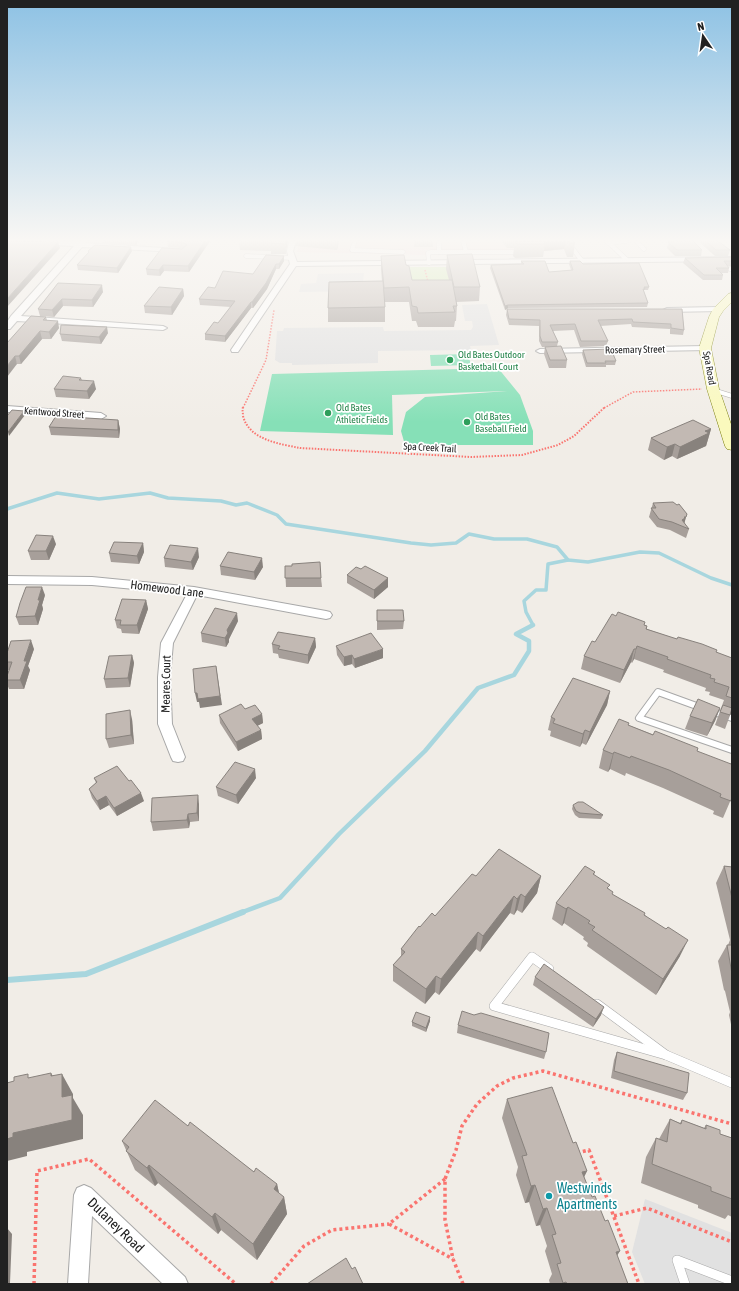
<svg xmlns="http://www.w3.org/2000/svg" width="739" height="1291" font-family="'Asap Condensed',sans-serif">
<style>
.commercial{fill:#f1d7d8}
.grass{fill:#d0ebae}
.pitch{fill:#86e0b7}
.parking{fill:#e1e1e1}
.lines{fill:none;stroke-linecap:round;stroke-linejoin:round}
.stream-far2{stroke:#a8d6de;stroke-width:3.5}
.stream-far1{stroke:#a8d6de;stroke-width:4.5}
.stream{stroke:#a8d6de;stroke-width:6}
.lane-far2-casing{stroke:#a8a8a8;stroke-width:5}
.lane-far1-casing{stroke:#a8a8a8;stroke-width:8}
.lane-casing{stroke:#a8a8a8;stroke-width:10}
.street-casing{stroke:#a8a8a8;stroke-width:2}
.secondary-casing{stroke:#767b05;stroke-width:1}
.path-far2{stroke:#fa746f;stroke-width:1.5;stroke-dasharray:1.5 1.5;stroke-linecap:butt}
.path-far1{stroke:#fa746f;stroke-width:2;stroke-dasharray:1.5 1.5;stroke-linecap:butt}
.path{stroke:#fa746f;stroke-width:3.5;stroke-dasharray:3 3;stroke-linecap:butt}
.lane-far2{stroke:#fff;stroke-width:4}
.lane-far1{stroke:#fff;stroke-width:6}
.lane{stroke:#fff;stroke-width:9}
.street{fill:#fff;fill-rule:evenodd}
.secondary{fill:#faf9bd;fill-rule:evenodd}
.wall{fill:#a79f9a}
.shaded-wall{fill:#88827d}
.building{fill:#c2b9b3;stroke:#88827d}
.leisure-dot{fill:#2e9e5b;stroke:#fff;stroke-width:1.5}
.culture-dot{fill:#0f9aa8;stroke:#fff;stroke-width:1.5}
.labels{text-anchor:middle;stroke-width:3.5;stroke-linejoin:round;paint-order:stroke}
.far-street-label{font-size:10px;fill:#212121;stroke:#fff}
.far-leisure-label{font-size:10px;fill:#27864d;stroke:#fff;text-anchor:start}
.street-label{font-size:12px;fill:#212121;stroke:#fff}
.near-culture-label{font-size:14px;fill:#0d838f;stroke:#fff;text-anchor:start}
.near-street-label{font-size:14px;fill:#212121;stroke:#fff}
</style>
<rect width="100%" height="100%" fill="#f1ede7"/>
<polygon class="commercial" points="299,241 534,241 543,251 426,250 426,255 297,252"/>
<polygon class="grass" points="404,267 447,267 452,294 408,295"/>
<g class="pitch">
<polygon points="468,354 471,365 431,366 430,355"/>
<polygon points="498,368 520,395 533,431 533,445 405,445 401,431 406,412 425,397 507,391 392,395 393,435 260,431 272,374"/>
</g>
<g class="parking">
<polygon points="364,273 362,291 299,292 301,284 316,283 318,274"/>
<polygon points="487,304 499,345 470,346 471,350 378,351 378,363 292,365 292,363 280,363 275,360 277,331 283,331 284,328 383,327 384,331 471,330 473,327 472,321 465,321 462,305"/>
<polygon points="645,1199 732,1233 732,1284 645,1284 632,1252"/>
</g>
<g class="lines">
<g class="stream-far2">
<polyline points="7,509 57,493 99,499 150,493 168,498 221,501 236,505 247,503 277,515 286,524 411,543 431,545 456,543 469,534 494,539 527,539 557,547 568,560 588,562 640,552 659,553 711,578 732,585"/>
<polyline points="531,626 533,625 526,612 524,601 536,590 546,590 548,564 568,560"/>
</g>
<polyline class="stream-far1" points="240,913 280,898 339,834 425,751 478,688 514,675 529,651 529,641 516,634 533,625"/>
<polyline class="stream" points="7,980 86,974 243,912"/>
<g class="lane-far2-casing">
<g id="lane-far2">
<polyline points="355,241 352,250 403,252"/>
<polyline points="439,241 439,252"/>
<polyline points="463,241 467,255"/>
<polyline points="567,241 582,261"/>
<polyline points="607,241 627,260"/>
<polyline points="636,241 644,249"/>
<polyline points="608,243 626,241"/>
<polyline points="246,256 292,258"/>
<polyline points="429,263 428,253 431,252 522,252"/>
<polyline points="730,269 732,269"/>
<polyline points="713,390 732,396"/>
</g>
</g>
<g class="lane-far1-casing">
<g id="lane-far1">
<polyline points="702,708 658,692 639,718 732,750"/>
<polyline points="711,711 732,718"/>
</g>
</g>
<g class="lane-casing">
<g id="lane">
<polyline points="549,969 532,957 494,1006 666,1055 732,1083"/>
<polyline points="597,1004 666,1055"/>
<polyline points="685,1284 677,1260 732,1281"/>
</g>
</g>
<g class="street-casing">
<g id="street">
<polygon points="9,241 86,241 85,243 179,249 180,250 177,252 82,247 21,316 163,326 167,328 163,330 17,321 10,329 7,329 7,322 11,316 74,246 12,243"/>
<polygon points="289,241 296,241 293,251 297,262 732,257 732,261 296,266 238,352 232,352 231,350 290,264 287,251"/>
<polygon points="718,307 722,309 721,311 667,312 663,310 667,308"/>
<polygon points="705,346 708,346 708,350 540,353 536,351 540,349"/>
<polygon points="7,406 101,413 106,416 101,419 7,412"/>
<polygon points="7,576 92,577 194,587 326,611 330,612 332,615 330,618 326,619 197,595 173,643 170,677 172,724 185,757 183,761 178,762 173,761 171,757 158,724 158,677 161,643 187,594 92,585 7,584"/>
<polygon points="84,1185 91,1188 185,1277 188,1284 163,1284 92,1216 88,1284 68,1284 74,1195 77,1188"/>
</g>
</g>
<g class="secondary-casing">
<polygon id="secondary" points="732,293 732,302 723,311 719,317 711,348 719,389 732,427 732,450 727,449 725,446 707,389 699,348 709,317 713,309 728,294"/>
</g>
<g class="path-far2">
<polyline points="425,270 428,282"/>
<polyline points="243,408 266,360 274,310"/>
<polyline points="604,408 633,392 702,389"/>
</g>
<path class="path-far1" d="M243,407C242,410 243,412 243,416C249,440 280,444 300,448L471,457L522,455L558,445L574,436L605,407"/>
<g class="path">
<polyline points="577,1153 589,1150 639,1284"/>
<polyline points="445,1179 389,1224 453,1259"/>
<polyline points="614,1216 647,1208 732,1242"/>
<polyline points="34,1284 37,1171 89,1159 236,1284"/>
<polyline points="271,1284 304,1246 332,1230 389,1224"/>
<polyline points="463,1284 453,1259 445,1220 445,1179 456,1150 462,1126 477,1104 497,1086 513,1078 543,1071 732,1124"/>
</g>
<use href="#lane-far2" class="lane-far2"/>
<use href="#lane-far1" class="lane-far1"/>
<use href="#lane" class="lane"/>
<use href="#street" class="street"/>
<use href="#secondary" class="secondary"/>
</g>
<g class="wall">
<polygon points="102,241 138,241 136,245 102,243"/>
<polygon points="167,241 210,241 189,272 164,271 160,276 147,275 146,269 183,248 168,247"/>
<polygon points="239,241 288,241 286,249 286,254 271,254 271,251 240,250"/>
<polygon points="296,241 339,241 337,250 296,246"/>
<polygon points="415,241 433,241 433,247 414,247"/>
<polygon points="501,241 574,241 575,243 573,257 567,257 564,249 544,251 543,257 515,258 513,256 514,248 507,248"/>
<polygon points="665,241 693,241 702,250 701,256 675,256 667,248 668,243"/>
<polygon points="698,241 718,241 730,250 728,256 715,256"/>
<polygon points="88,251 132,251 118,273 78,270 77,265 88,253"/>
<polygon points="447,255 480,287 479,301 456,302 457,306 456,321 455,321 454,327 418,327 416,321 412,321 409,302 385,302 385,322 328,322 328,308 382,281 381,270 381,256 406,265 412,280 449,280 446,269"/>
<polygon points="284,256 284,261 279,269 276,269 267,289 253,308 251,308 225,342 205,340 205,334 218,323 231,307 200,305 199,299 215,288 253,274"/>
<polygon points="732,257 732,266 728,266 729,268 728,273 722,273 723,275 722,280 703,280 683,263 685,258"/>
<polygon points="521,261 549,272 571,270 569,264 570,261 583,264 649,287 648,290 644,290 644,292 648,303 647,307 508,308 505,310 490,268 491,265 521,264"/>
<polygon points="58,283 103,292 93,307 63,306 54,317 40,316 38,309"/>
<polygon points="183,289 184,296 172,315 145,313 144,306"/>
<polygon points="507,309 682,309 684,330 683,335 670,334 670,329 632,327 631,324 600,326 608,341 606,346 580,347 574,330 553,331 558,342 557,346 567,360 566,368 549,368 544,354 545,347 542,347 539,341 539,326 509,325 506,315"/>
<polygon points="46,317 47,320 59,328 51,339 42,339 21,364 17,364 7,343"/>
<polygon points="108,333 101,344 62,341 60,334"/>
<polygon points="583,350 616,361 615,365 606,365 606,367 586,367 582,354"/>
<polygon points="81,378 82,380 96,389 89,399 56,397 54,389"/>
<polygon points="118,420 120,429 119,438 51,435 49,427"/>
<polygon points="711,429 706,446 677,459 672,456 664,460 648,450 651,438"/>
<polygon points="653,503 687,514 684,523 689,529 686,538 670,530 657,527 649,517"/>
<polygon points="143,543 144,552 139,564 111,562 109,553"/>
<polygon points="56,544 49,560 31,560 28,551"/>
<polygon points="199,557 193,570 165,567 164,558"/>
<polygon points="220,566 263,567 255,580 221,575"/>
<polygon points="285,566 321,578 322,587 286,587"/>
<polygon points="361,569 388,578 388,587 374,599 347,583 347,575"/>
<polygon points="45,595 42,605 43,609 38,625 19,625 16,617"/>
<polygon points="146,600 148,609 139,634 122,633 121,629 117,628 115,620"/>
<polygon points="377,610 404,621 403,629 377,630"/>
<polygon points="616,616 647,626 647,629 732,658 732,710 725,729 715,725 724,700 709,695 710,692 705,691 706,688 663,672 664,670 634,659 632,663 631,662 620,683 581,669 584,656"/>
<polygon points="238,621 229,639 229,642 226,647 202,642 201,633"/>
<polygon points="315,638 316,647 308,664 279,658 278,654 273,653 272,644"/>
<polygon points="336,646 383,658 355,668 352,664 344,666 337,655"/>
<polygon points="34,649 28,666 30,670 24,689 9,689 7,684 7,676 9,670 7,670 7,653"/>
<polygon points="132,655 134,663 130,687 106,688 104,679"/>
<polygon points="610,691 607,705 586,745 582,743 580,747 550,736 551,731 548,730 551,717"/>
<polygon points="720,708 715,721 707,736 685,729 690,716"/>
<polygon points="245,709 262,714 263,723 257,726 261,730 262,739 238,751 220,723 219,715"/>
<polygon points="132,719 134,744 109,748 106,739"/>
<polygon points="629,723 628,725 697,751 732,797 723,818 713,814 714,811 663,788 626,773 625,776 610,769 608,772 599,768 603,750"/>
<polygon points="94,778 144,801 117,816 109,805 100,810 92,798 89,789 96,783"/>
<polygon points="256,778 238,804 218,796 216,787"/>
<polygon points="199,804 199,821 190,822 189,828 153,831 151,822"/>
<polygon points="573,805 603,815 601,819 579,818 575,815 572,809"/>
<polygon points="724,866 732,867 732,1029 729,1015 730,1012 725,991 724,990 718,961 727,945 728,945 730,940 716,883"/>
<polygon points="595,872 594,875 609,889 612,895 645,915 680,956 656,995 587,946 588,943 583,939 584,937 564,923 562,926 552,919 556,903"/>
<polygon points="476,876 541,876 537,893 522,913 517,910 514,915 510,913 480,952 476,949 439,995 435,992 425,1004 393,981 393,965 401,956 401,949 420,927 435,916"/>
<polygon points="535,977 601,1015 593,1027 533,985"/>
<polygon points="430,1017 430,1021 426,1032 412,1026 412,1022"/>
<polygon points="458,1025 546,1052 544,1059 457,1033"/>
<polygon points="617,1052 687,1093 683,1100 611,1078 614,1060"/>
<polygon points="507,1099 573,1143 587,1171 584,1177 592,1197 617,1256 628,1284 550,1284 549,1280 552,1274 545,1251 547,1246 540,1225 536,1226 529,1202 525,1203 516,1175 518,1167 502,1118"/>
<polygon points="670,1119 680,1123 682,1120 704,1128 706,1125 720,1134 732,1138 732,1217 728,1215 725,1219 698,1208 698,1205 641,1183 646,1157 656,1138 659,1139"/>
<polygon points="188,1126 254,1172 277,1184 279,1193 284,1197 287,1214 257,1260 221,1230 218,1234 158,1183 155,1186 135,1170 122,1141"/>
</g>
<g class="shaded-wall">
<polygon points="135,241 138,241 136,245"/>
<polygon points="205,241 210,241 189,272 188,266"/>
<polygon points="285,241 288,241 286,249 286,244"/>
<polygon points="337,241 339,241 337,250"/>
<polygon points="543,241 565,241 564,249 544,251 545,244"/>
<polygon points="58,242 60,248 7,307 7,299"/>
<polygon points="131,247 132,251 118,273 117,268"/>
<polygon points="284,256 284,261 279,269 279,264"/>
<polygon points="276,264 276,269 267,289 253,308 252,302"/>
<polygon points="163,265 164,271 160,276 159,270"/>
<polygon points="102,285 103,292 93,307 92,300"/>
<polygon points="183,289 184,296 172,315 171,307"/>
<polygon points="62,299 63,306 54,317 52,310"/>
<polygon points="251,302 251,308 225,342 225,336"/>
<polygon points="508,305 508,308 505,310 505,306"/>
<polygon points="58,321 59,328 51,339 49,332"/>
<polygon points="107,327 108,333 101,344 99,337"/>
<polygon points="40,331 42,339 21,364 19,356"/>
<polygon points="15,356 17,364 7,377 7,366"/>
<polygon points="94,381 96,389 89,399 87,391"/>
<polygon points="24,411 25,415 9,436 8,432"/>
<polygon points="118,420 120,429 119,438 118,430"/>
<polygon points="711,429 706,446 677,459 680,447 705,431"/>
<polygon points="675,444 672,456 664,460 667,447"/>
<polygon points="684,517 686,517 684,525 682,520"/>
<polygon points="53,536 56,544 49,560 46,551"/>
<polygon points="143,543 144,552 139,564 137,556"/>
<polygon points="198,548 199,557 193,570 191,562"/>
<polygon points="262,558 263,567 255,580 254,572"/>
<polygon points="388,578 388,587 374,599 374,590"/>
<polygon points="42,587 45,595 42,605 43,609 38,625 35,616 38,600"/>
<polygon points="146,600 148,609 139,634 137,625"/>
<polygon points="237,613 238,621 229,639 229,642 226,647 225,638 227,630"/>
<polygon points="315,638 316,647 308,664 308,655"/>
<polygon points="31,640 34,649 28,666 30,670 24,689 20,680 24,661"/>
<polygon points="637,646 634,659 632,663 636,649"/>
<polygon points="383,649 383,658 355,668 354,659"/>
<polygon points="634,649 631,662 620,683 624,670"/>
<polygon points="132,655 134,663 130,687 128,678"/>
<polygon points="352,655 352,664 344,666 344,657"/>
<polygon points="216,666 222,705 200,708 199,702 197,702 195,693"/>
<polygon points="610,691 607,705 586,745 590,732"/>
<polygon points="720,708 715,721 707,736 712,723"/>
<polygon points="130,710 132,719 134,744 131,735"/>
<polygon points="262,714 263,723 253,728 252,719"/>
<polygon points="261,730 262,739 238,751 236,742"/>
<polygon points="585,730 582,743 580,747 583,734"/>
<polygon points="614,752 610,769 608,772 613,754"/>
<polygon points="255,769 256,778 238,804 236,795"/>
<polygon points="141,793 144,801 117,816 114,808"/>
<polygon points="198,795 199,804 199,821 197,813"/>
<polygon points="106,796 109,805 100,810 97,801"/>
<polygon points="188,814 190,822 189,828 187,820"/>
<polygon points="541,876 537,893 522,913 525,897"/>
<polygon points="521,894 517,910 514,915 517,899"/>
<polygon points="514,896 510,913 480,952 483,936"/>
<polygon points="568,907 564,923 562,926 566,909"/>
<polygon points="478,932 476,949 439,995 441,979"/>
<polygon points="688,940 680,956 656,995 663,979"/>
<polygon points="436,976 435,992 425,1004 426,989"/>
<polygon points="604,1007 601,1015 593,1027 596,1019"/>
<polygon points="430,1017 430,1021 426,1032 426,1028"/>
<polygon points="51,1073 62,1092 62,1074 73,1094 73,1098 83,1115 83,1139 27,1152 27,1156 7,1161 7,1139 13,1133 51,1076"/>
<polygon points="149,1165 158,1183 155,1186 147,1168"/>
<polygon points="587,1171 578,1189 582,1172"/>
<polygon points="277,1184 281,1202 284,1197 287,1214 257,1260 253,1244 274,1189"/>
<polygon points="535,1185 529,1202 525,1203 531,1186"/>
<polygon points="547,1208 540,1225 536,1226 543,1209"/>
<polygon points="215,1213 221,1230 218,1234 212,1217"/>
<polygon points="7,1228 12,1234 10,1283 11,1284 7,1284"/>
<polygon points="620,1251 610,1267 616,1252"/>
</g>
<g class="building">
<polygon points="7,241 58,242 7,299"/>
<polygon points="167,241 205,241 188,266 163,265 159,270 146,269 162,248 182,249 187,245 184,243"/>
<polygon points="272,241 285,241 286,244 271,243"/>
<polygon points="544,241 545,244 517,244 515,242"/>
<polygon points="568,241 574,241 575,243 569,243"/>
<polygon points="673,241 693,241 702,250 677,250 668,242 674,242"/>
<polygon points="706,241 718,241 730,250 716,250"/>
<polygon points="95,245 131,247 117,268 77,265 89,252 88,251"/>
<polygon points="472,254 480,287 454,287 447,255"/>
<polygon points="266,255 284,256 279,264 276,264 266,283 252,302 251,302 225,336 205,334 214,322 218,323 235,301 199,299 208,287 215,288 223,271 253,274"/>
<polygon points="404,255 406,265 409,266 412,280 452,280 457,306 453,306 455,312 418,313 417,307 412,306 409,287 384,288 381,256"/>
<polygon points="732,257 732,261 724,261 729,268 716,268 723,275 704,275 685,258"/>
<polygon points="521,261 545,261 549,272 573,270 570,261 580,261 583,264 639,263 649,287 644,287 645,289 643,289 648,303 508,305 505,306 491,265 524,264"/>
<polygon points="383,281 385,307 328,308 329,282"/>
<polygon points="58,283 102,285 92,300 62,299 52,310 38,309"/>
<polygon points="159,287 183,289 171,307 144,306"/>
<polygon points="507,309 682,309 684,330 671,328 671,324 633,322 632,319 598,320 608,341 581,341 575,324 550,325 558,342 542,342 540,336 540,320 509,319"/>
<polygon points="31,316 46,317 43,320 58,321 49,332 40,331 19,356 15,356 7,366 7,343"/>
<polygon points="61,325 107,327 99,337 60,334"/>
<polygon points="561,346 567,360 550,360 545,347"/>
<polygon points="611,349 616,361 605,361 606,363 587,363 583,350"/>
<polygon points="63,376 81,378 79,380 94,381 87,391 54,389"/>
<polygon points="12,410 24,411 8,432 7,432 7,416"/>
<polygon points="56,416 118,420 118,430 49,427"/>
<polygon points="693,420 711,429 705,431 709,433 680,447 675,444 667,447 651,438"/>
<polygon points="673,502 677,505 679,504 687,514 686,517 684,517 685,518 682,520 689,529 672,522 659,519 651,508 656,508 653,503"/>
<polygon points="36,535 53,536 46,551 28,551"/>
<polygon points="114,542 143,543 137,556 109,553"/>
<polygon points="170,545 198,548 191,562 164,558"/>
<polygon points="228,552 262,558 254,572 220,566"/>
<polygon points="320,562 321,578 285,578 285,566 292,566 292,564"/>
<polygon points="365,566 388,578 374,590 347,575 356,567 361,569"/>
<polygon points="26,587 42,587 38,600 40,600 35,616 16,617 20,603"/>
<polygon points="122,599 146,600 137,625 120,625 121,620 115,620"/>
<polygon points="215,608 237,613 227,630 228,633 225,638 201,633"/>
<polygon points="377,610 403,610 404,621 377,621"/>
<polygon points="618,612 645,622 644,625 647,626 646,629 677,639 678,637 702,644 717,650 716,652 732,658 732,698 726,696 729,687 714,682 715,679 710,678 711,675 667,659 668,657 637,646 636,649 634,649 624,670 584,656 592,641 595,642 612,614 616,616"/>
<polygon points="278,632 315,638 308,655 278,649 280,646 272,644"/>
<polygon points="371,633 383,649 354,659 352,655 344,657 336,646"/>
<polygon points="31,640 24,661 27,661 20,680 7,680 7,676 12,662 7,662 7,653 11,641"/>
<polygon points="132,655 128,678 104,679 109,656"/>
<polygon points="216,666 220,696 198,699 197,693 195,693 193,669"/>
<polygon points="573,678 610,691 590,732 585,730 583,734 553,723 555,719 551,717"/>
<polygon points="698,699 720,708 712,723 690,716"/>
<polygon points="241,704 245,709 255,705 262,714 252,719 261,730 236,742 219,715"/>
<polygon points="723,705 732,708 730,715 720,712"/>
<polygon points="130,710 131,735 106,739 106,714"/>
<polygon points="619,719 629,723 628,725 653,735 655,731 698,748 697,751 731,764 732,762 732,797 731,801 720,797 721,794 669,770 631,756 630,758 614,752 613,754 603,750"/>
<polygon points="235,762 255,769 236,795 216,787"/>
<polygon points="117,766 129,781 131,780 141,793 114,808 106,796 97,801 89,789 97,782 94,778"/>
<polygon points="198,795 197,813 188,814 187,820 151,822 152,798"/>
<polygon points="578,802 583,802 603,815 580,813 576,811 573,805"/>
<polygon points="499,849 541,876 525,897 521,894 517,899 514,896 483,936 478,932 441,979 436,976 426,989 393,965 405,952 401,949 419,926 420,927 432,913 435,916 472,874 476,876"/>
<polygon points="585,866 595,872 593,874 610,885 607,888 613,892 612,894 645,913 644,915 666,929 668,927 688,940 663,979 592,930 595,927 588,923 590,921 568,907 566,909 556,903"/>
<polygon points="724,866 732,867 732,898"/>
<polygon points="727,945 732,945 732,974"/>
<polygon points="544,964 604,1007 596,1019 535,977"/>
<polygon points="462,1011 474,1015 481,1013 549,1033 546,1052 458,1025"/>
<polygon points="416,1012 430,1017 426,1028 412,1022"/>
<polygon points="617,1052 689,1073 687,1093 614,1071"/>
<polygon points="51,1073 51,1076 62,1074 62,1097 72,1095 72,1120 13,1133 13,1137 7,1139 7,1083 14,1081 14,1077 28,1074 28,1078"/>
<polygon points="552,1087 573,1143 576,1142 587,1171 582,1172 592,1197 595,1196 605,1221 608,1220 620,1251 616,1252 628,1284 567,1284 566,1282 563,1283 557,1264 561,1263 552,1235 556,1234 547,1208 543,1209 535,1185 531,1186 522,1156 527,1155 507,1099"/>
<polygon points="155,1100 188,1126 190,1122 254,1172 256,1168 277,1184 274,1189 284,1197 253,1244 215,1213 212,1217 149,1165 147,1168 126,1151 129,1147 122,1141"/>
<polygon points="670,1119 681,1124 682,1120 706,1129 706,1125 720,1130 720,1134 732,1138 732,1199 711,1191 711,1187 652,1164 656,1138 667,1142"/>
<polygon points="346,1258 352,1269 355,1267 363,1284 307,1284"/>
</g>
<linearGradient id="sky" x2="0" y2="1"><stop stop-color="#8ec2e4"/><stop offset="0.57" stop-color="#f9f7f4"/><stop offset="1" stop-color="#f9f7f4" stop-opacity="0"/></linearGradient>
<rect width="739" height="422" fill="url(#sky)"/>
<g class="leisure-dot">
<circle cx="450" cy="360" r="4"/>
<circle cx="328" cy="413" r="4"/>
<circle cx="467" cy="422" r="4"/>
</g>
<circle class="culture-dot" cx="549" cy="1196" r="4"/>
<g class="labels">
<g class="far-street-label">
<text transform="translate(635 349) rotate(-1)" y="4">Rosemary Street</text>
<text transform="translate(710 368) rotate(80)" y="4">Spa Road</text>
<text transform="translate(54 412) rotate(4)" y="4">Kentwood Street</text>
<text transform="translate(430 447) rotate(3)" y="4">Spa Creek Trail</text>
</g>
<g class="far-leisure-label">
<text x="458" y="358">Old Bates Outdoor<tspan x="458" dy="12">Basketball Court</tspan></text>
<text x="336" y="411">Old Bates<tspan x="336" dy="12">Athletic Fields</tspan></text>
<text x="475" y="420">Old Bates<tspan x="475" dy="12">Baseball Field</tspan></text>
</g>
<g class="street-label">
<text transform="translate(167 589) rotate(7)" y="4">Homewood Lane</text>
<text transform="translate(166 684) rotate(-89)" y="4">Meares Court</text>
</g>
<g class="near-culture-label">
<text x="557" y="1193">Westwinds<tspan x="557" dy="16">Apartments</tspan></text>
</g>
<g class="near-street-label">
<text transform="translate(116 1225) rotate(44)" y="5">Dulaney Road</text>
</g>
</g>
<rect width="739" height="1291" fill="none" stroke="#212121" stroke-width="16"/>
<g transform="translate(703 36) rotate(347)" stroke="#ffffff" stroke-width="3" paint-order="stroke">
<path d="M0-3L7 15L0 10L-7 15Z" fill="#212121"/>
<text y="-6" font-size="11" font-weight="bold" text-anchor="middle" fill="#212121">N</text>
</g>
</svg>
